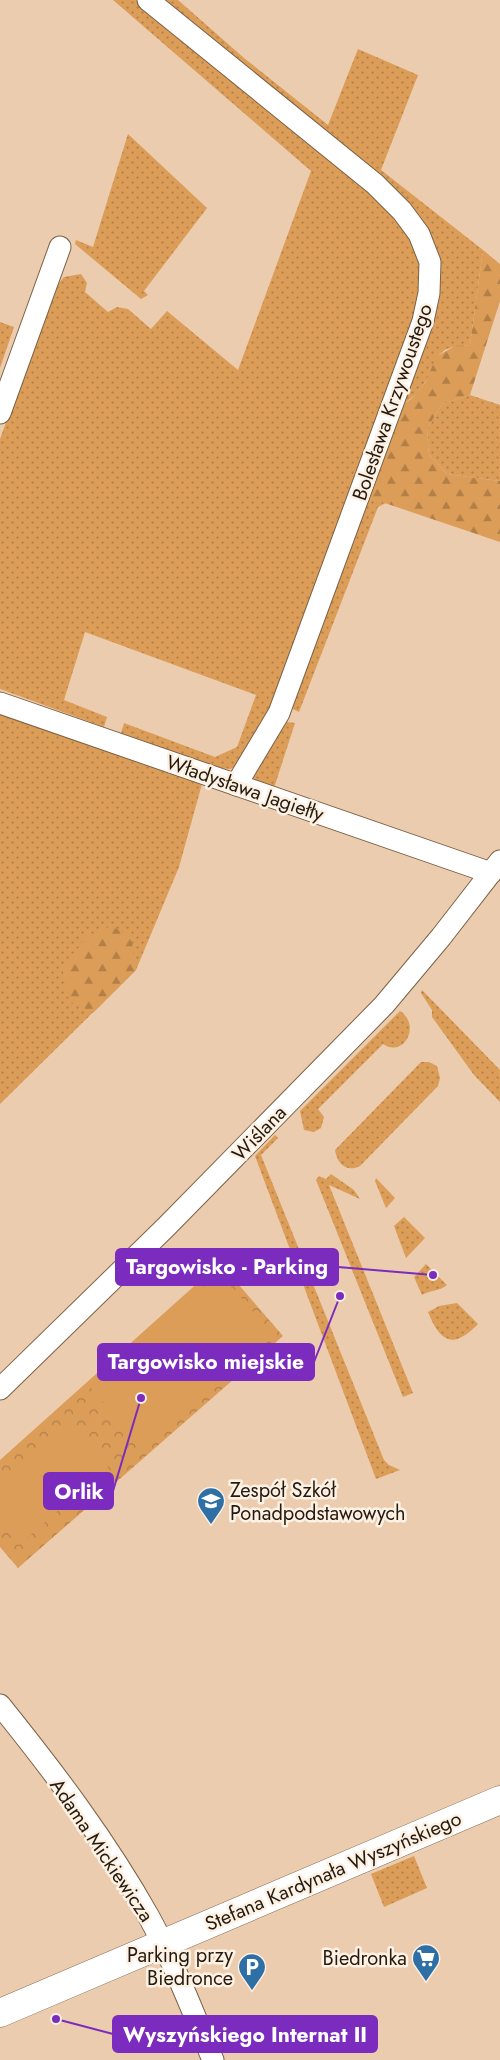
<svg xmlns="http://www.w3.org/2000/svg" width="500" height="2060" font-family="Jost,sans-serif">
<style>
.grass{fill:url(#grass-dots)}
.forest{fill:url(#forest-firs)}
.park{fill:url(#park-crowns)}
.pitch{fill:#dc9d58}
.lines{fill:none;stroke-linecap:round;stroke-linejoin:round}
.street-casing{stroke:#7c6246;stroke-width:23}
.secondary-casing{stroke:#7c6246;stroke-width:29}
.street{stroke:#fff;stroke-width:21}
.secondary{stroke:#fff;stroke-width:28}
.labels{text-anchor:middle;stroke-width:5;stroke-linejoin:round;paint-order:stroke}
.street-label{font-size:20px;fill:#251a0f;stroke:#fdf1e4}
.poi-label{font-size:20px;fill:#251a0f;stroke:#fdf1e4;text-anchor:end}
.leader{fill:none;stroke:#7b2cbf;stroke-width:2}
.callout-dot{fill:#7b2cbf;stroke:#fdf1e4;stroke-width:2}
.callout{fill:#7b2cbf;stroke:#7b2cbf;stroke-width:2}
.callout-label{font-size:21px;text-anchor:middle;font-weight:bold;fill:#fff}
</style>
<defs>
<pattern id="grass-dots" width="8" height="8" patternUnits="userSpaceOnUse" patternTransform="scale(1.25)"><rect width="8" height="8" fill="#dc9d58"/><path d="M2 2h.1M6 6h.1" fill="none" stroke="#b27f47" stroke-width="1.8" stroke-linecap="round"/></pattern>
<pattern id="forest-firs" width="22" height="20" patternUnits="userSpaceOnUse" patternTransform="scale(1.25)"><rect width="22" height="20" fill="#dc9d58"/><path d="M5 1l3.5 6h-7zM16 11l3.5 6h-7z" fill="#b27f47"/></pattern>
<pattern id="park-crowns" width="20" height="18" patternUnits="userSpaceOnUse" patternTransform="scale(1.25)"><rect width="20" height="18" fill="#dc9d58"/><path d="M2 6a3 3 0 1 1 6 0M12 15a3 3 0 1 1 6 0" fill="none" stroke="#b27f47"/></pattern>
</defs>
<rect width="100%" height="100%" fill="#ebccae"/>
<g class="grass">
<polygon points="113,0 137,0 318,147 407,226 423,263 418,316 278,699 236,767 230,769 219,768 121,733 124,723 215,757 237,747 256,695 85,632 64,700 107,717 104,727 0,689 0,439 55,288 64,277 81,274 87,283 85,292 108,312 117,307 128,309 151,329 167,311 238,370 311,171"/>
<path d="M162,0H178L244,58L328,125L358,49L418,75L381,170L483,250L470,345C430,347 441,360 424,384C417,394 408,401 398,408L432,246Z"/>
<polygon points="128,134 207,208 144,291 148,295 141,299 75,244 76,240 93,247"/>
<polygon points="0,322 14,327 0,368"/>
<polygon points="470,395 500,405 500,481 447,474 429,455 427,429 442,404"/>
<polygon points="367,497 386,503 378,507 299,712 291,708"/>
<polygon points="0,714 202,784 179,867 136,970 0,1104"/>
<polygon points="287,722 295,723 274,788 258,783 253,777 277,727"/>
<polygon points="422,990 500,1070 500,1102 474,1075 432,1017 432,1010 421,993"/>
<path d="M400,1011C422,1026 403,1058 383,1044L318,1109L324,1117L321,1128L314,1132L304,1130L300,1111Z"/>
<path d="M421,1062H429L437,1066L440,1078L438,1086L360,1166C346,1173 337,1163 335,1150Z"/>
<polygon points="275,1135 278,1138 261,1155 384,1460 389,1465 400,1470 376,1479 255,1156"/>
<polygon points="331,1174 354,1190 360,1199 329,1185 413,1393 403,1397 316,1180 319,1176 326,1179"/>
<polygon points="376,1178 395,1198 386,1208 375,1181"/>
<polygon points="404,1217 425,1238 406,1258 394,1226"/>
<path d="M426,1264L447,1285C440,1291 430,1290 422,1295L414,1277Z"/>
<path d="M457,1303L478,1324C453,1350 440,1342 428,1312L439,1306Z"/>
<polygon points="414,1856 427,1888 384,1907 371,1874"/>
</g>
<g class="forest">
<polygon points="483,250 500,264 500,301 470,395 442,404 427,429 429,455 447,474 500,481 500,542 367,497 398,408 411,399 425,383 437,356 455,346 470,345"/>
<polygon points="111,926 131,936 136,970 93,1013 69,1001 63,972 86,936"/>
</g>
<polygon class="park" points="220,1263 283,1336 18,1568 0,1547 0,1460"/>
<g class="pitch">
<polygon points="219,1273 274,1335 143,1450 90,1387"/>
<polygon points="70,1420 109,1466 19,1545 0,1523 0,1481"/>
</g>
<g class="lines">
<g class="street-casing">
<g id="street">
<polyline points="148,0 375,184 402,211 419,234 430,262 429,293 423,321 279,713 236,785"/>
<polyline points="0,413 60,247"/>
<polyline points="0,703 491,873"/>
<polyline points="0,1389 167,1226 384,1005 441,937 500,861"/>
<path d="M0,1705C54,1772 107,1842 149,1917C174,1963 193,2012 213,2060"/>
</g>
</g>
<g class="secondary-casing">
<polyline id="secondary" points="0,2013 500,1800"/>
</g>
<use href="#street" class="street"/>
<use href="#secondary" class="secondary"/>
</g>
<defs>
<g id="school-pin" transform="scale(1.4375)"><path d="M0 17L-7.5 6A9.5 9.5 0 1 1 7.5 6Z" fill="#2e70a6" stroke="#fdf1e4"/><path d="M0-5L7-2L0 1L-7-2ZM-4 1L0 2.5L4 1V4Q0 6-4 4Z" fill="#fff"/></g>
<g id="supermarket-pin" transform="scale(1.4375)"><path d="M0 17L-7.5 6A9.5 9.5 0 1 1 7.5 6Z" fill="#2e70a6" stroke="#fdf1e4"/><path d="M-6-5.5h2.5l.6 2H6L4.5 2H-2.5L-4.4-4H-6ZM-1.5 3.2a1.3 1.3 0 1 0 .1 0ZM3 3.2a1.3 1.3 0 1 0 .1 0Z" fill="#fff"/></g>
<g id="parking-pin" transform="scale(1.4375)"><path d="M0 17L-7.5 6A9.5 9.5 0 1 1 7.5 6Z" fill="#2e70a6" stroke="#fdf1e4"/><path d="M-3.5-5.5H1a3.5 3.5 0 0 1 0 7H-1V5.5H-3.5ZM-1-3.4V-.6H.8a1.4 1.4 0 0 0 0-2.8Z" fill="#fff"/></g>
</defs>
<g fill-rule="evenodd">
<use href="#school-pin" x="211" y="1501"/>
<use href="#supermarket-pin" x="426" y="1958"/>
<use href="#parking-pin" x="252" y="1967"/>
</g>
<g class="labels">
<g class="street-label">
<text transform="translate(392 402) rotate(-71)" y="7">Bolesława Krzywoustego</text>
<text transform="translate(245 788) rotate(19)" y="7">Władysława Jagiełły</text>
<text transform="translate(259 1133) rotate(-46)" y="7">Wiślana</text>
<text transform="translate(102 1850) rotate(56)" y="7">Adama Mickiewicza</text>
<text transform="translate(333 1871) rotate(-23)" y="7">Stefana Kardynała Wyszyńskiego</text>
</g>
<g class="poi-label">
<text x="230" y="1497" text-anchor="start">Zespół Szkół<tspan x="230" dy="23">Ponadpodstawowych</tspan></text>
<text x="233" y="1962">Parking przy<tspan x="233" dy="23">Biedronce</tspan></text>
<text x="407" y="1965">Biedronka</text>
</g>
</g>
<path class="leader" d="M433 1275L338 1267M340 1296L314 1362M141 1398L113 1491M56 2019L113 2034"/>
<g class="callout-dot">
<circle cx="433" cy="1275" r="5"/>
<circle cx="340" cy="1296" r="5"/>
<circle cx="141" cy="1398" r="5"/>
<circle cx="56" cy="2019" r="5"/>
</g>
<g class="callout">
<rect x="116" y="1249" width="222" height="36" rx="5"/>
<rect x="98" y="1344" width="216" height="36" rx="5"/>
<rect x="44" y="1473" width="69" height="36" rx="5"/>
<rect x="113" y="2016" width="264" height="36" rx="5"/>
</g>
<g class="callout-label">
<text x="227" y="1274">Targowisko - Parking</text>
<text x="206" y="1369">Targowisko miejskie</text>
<text x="79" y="1499">Orlik</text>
<text x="245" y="2042">Wyszyńskiego Internat II</text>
</g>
</svg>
